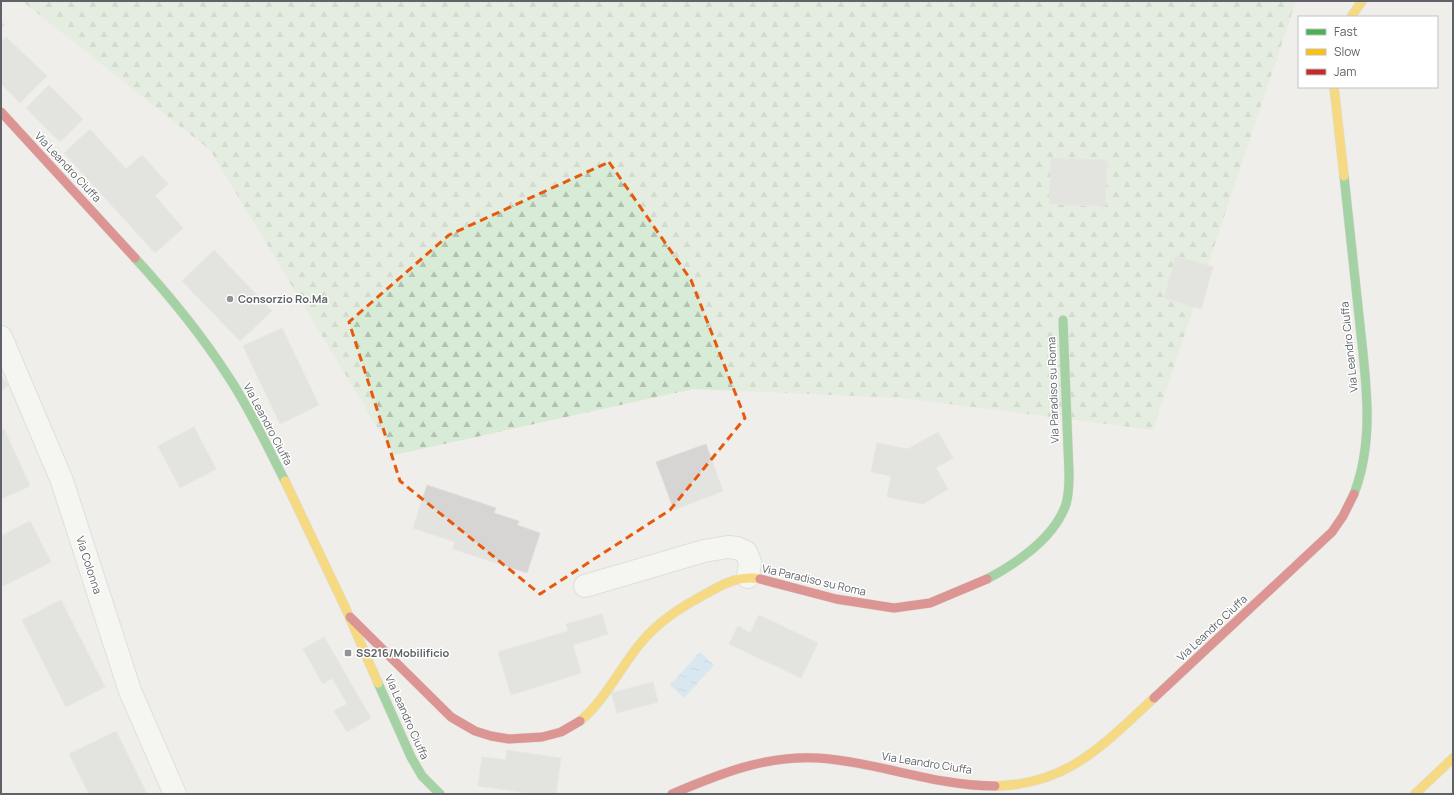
<svg xmlns="http://www.w3.org/2000/svg" width="1454" height="795" font-family="Manrope,sans-serif">
<style>
.forest{fill:url(#forest-firs)}
.water{fill:url(#water-ripples)}
.building{fill:#d6d5d3;stroke:#deddd9}
.lines{fill:none;stroke-linecap:round;stroke-linejoin:round}
.street-casing{stroke:#cbcccc;stroke-width:24}
.fast-casing{stroke:#cacacb;stroke-width:10}
.slow-casing{stroke:#cacacb;stroke-width:10}
.jam-casing{stroke:#cacacb;stroke-width:10}
.street{stroke:#fdfcfc;stroke-width:22}
.fast{stroke:#4caf50;stroke-width:9}
.slow{stroke:#ffc107;stroke-width:9}
.jam{stroke:#c62828;stroke-width:9}
.marked{fill:none;stroke:#e8590c;stroke-width:3;stroke-dasharray:8 5;stroke-linejoin:round}
.poi-dot{fill:#919496;stroke:#fff;stroke-width:1.5}
.labels{text-anchor:middle;stroke-width:3;stroke-linejoin:round;paint-order:stroke}
.street-label{font-size:11px;fill:#5f6368;stroke:#fff}
.poi-label{font-size:11px;font-weight:bold;fill:#5f6368;stroke:#fff;text-anchor:start}
</style>
<defs>
<pattern id="forest-firs" width="22" height="20" patternUnits="userSpaceOnUse"><rect width="22" height="20" fill="#d8ebd6"/><path d="M5 1l3.5 6h-7zM16 11l3.5 6h-7z" fill="#b2c2b1"/></pattern>
<pattern id="water-ripples" width="26" height="14" patternUnits="userSpaceOnUse"><rect width="26" height="14" fill="#bfe0f9"/><path d="M2 4q2-2 4 0t4 0M15 11q2-2 4 0t4 0" fill="none" stroke="#9eb9cd"/></pattern>
</defs>
<rect width="100%" height="100%" fill="#efeeea"/>
<polygon class="forest" points="22,1 1296,1 1153,430 901,398 693,389 394,455 210,150"/>
<polygon class="water" points="700,652 714,665 684,698 670,685"/>
<g class="building">
<polygon points="1,21 5,25 1,29"/>
<polygon points="6,37 47,76 20,103 1,84 1,42"/>
<polygon points="49,85 83,119 60,142 26,108"/>
<polygon points="90,129 126,169 142,155 168,184 155,196 183,228 155,253 64,153"/>
<polygon points="1051,158 1107,160 1105,206 1049,204"/>
<polygon points="214,250 272,311 240,341 182,281"/>
<polygon points="1176,256 1213,267 1201,309 1164,298"/>
<polygon points="282,328 319,405 280,424 243,346"/>
<polygon points="1,375 8,385 1,391"/>
<polygon points="194,427 216,469 180,488 158,446"/>
<polygon points="4,429 30,486 1,499 1,430"/>
<polygon points="938,432 953,458 936,468 948,489 923,504 887,497 891,476 871,472 877,443 908,449"/>
<polygon points="706,444 723,491 674,510 656,462"/>
<polygon points="427,485 496,508 494,513 519,521 517,525 540,533 527,573 453,549 455,542 413,528"/>
<polygon points="30,521 51,562 1,587 1,536"/>
<polygon points="61,600 105,687 66,707 22,620"/>
<polygon points="602,614 608,634 573,645 581,673 511,695 498,652 568,631 566,624"/>
<polygon points="759,615 818,643 801,678 729,644 738,626 750,633"/>
<polygon points="324,637 371,718 347,732 334,711 347,704 332,678 323,684 303,649"/>
<polygon points="653,682 658,702 617,713 611,693"/>
<polygon points="116,731 147,794 89,794 69,754"/>
<polygon points="507,750 561,758 556,794 536,794 478,786 482,757 506,760"/>
</g>
<g class="lines">
<g class="street-casing">
<g id="street">
<polyline points="1,337 62,481 130,691 175,794"/>
<polyline points="585,586 704,551 728,547 737,548 746,552 750,562 748,577"/>
</g>
</g>
<g class="fast-casing">
<g id="fast">
<path d="M1344,176C1349,223 1354,269 1359,316C1365,375 1376,437 1354,494"/>
<path d="M135,258C169,295 201,334 228,376C250,409 267,446 285,481"/>
<path d="M987,579C1017,563 1052,540 1065,507C1069,497 1069,484 1069,473L1063,320"/>
<polyline points="378,683 411,757 422,776 440,794"/>
</g>
</g>
<g class="slow-casing">
<g id="slow">
<polyline points="1351,17 1362,1"/>
<polyline points="1334,87 1344,176"/>
<polyline points="285,481 345,607 378,683"/>
<path d="M580,721C605,700 619,670 639,645C658,621 683,606 709,592C725,583 741,575 760,579"/>
<path d="M995,786C1068,785 1104,744 1154,698"/>
<polyline points="1415,794 1453,758"/>
</g>
</g>
<g class="jam-casing">
<g id="jam">
<polyline points="1,112 135,258"/>
<polyline points="760,579 836,599 894,608 930,603 987,579"/>
<polyline points="350,617 451,717 475,731 491,736 509,739 542,737 561,732 580,721"/>
<polyline points="1154,698 1332,532 1343,516 1354,494"/>
<path d="M672,794C719,774 766,755 818,758C878,762 935,786 995,786"/>
</g>
</g>
<use href="#street" class="street"/>
<use href="#fast" class="fast"/>
<use href="#slow" class="slow"/>
<use href="#jam" class="jam"/>
</g>
<path d="M0 0H1454V795H0ZM609,162L691,280L745,418L670,510L540,594L400,481L349,322L449,235Z" fill="#efeeea" fill-opacity=".55" fill-rule="evenodd"/>
<path class="marked" d="M609,162L691,280L745,418L670,510L540,594L400,481L349,322L449,235Z"/>
<g class="poi-dot">
<circle cx="230" cy="299" r="4"/>
<rect x="344" y="649" width="8" height="8" rx="2"/>
</g>
<g class="labels">
<g class="street-label">
<text transform="translate(68 167) rotate(47)" y="4">Via Leandro Ciuffa</text>
<text transform="translate(1349 347) rotate(-96)" y="4">Via Leandro Ciuffa</text>
<text transform="translate(1053 390) rotate(-92)" y="4">Via Paradiso su Roma</text>
<text transform="translate(268 424) rotate(62)" y="4">Via Leandro Ciuffa</text>
<text transform="translate(89 565) rotate(72)" y="4">Via Colonna</text>
<text transform="translate(814 580) rotate(13)" y="4">Via Paradiso su Roma</text>
<text transform="translate(1212 628) rotate(-43)" y="4">Via Leandro Ciuffa</text>
<text transform="translate(407 717) rotate(66)" y="4">Via Leandro Ciuffa</text>
<text transform="translate(927 763) rotate(9)" y="4">Via Leandro Ciuffa</text>
</g>
<g class="poi-label">
<text x="238" y="303">Consorzio Ro.Ma</text>
<text x="356" y="657">SS216/Mobilificio</text>
</g>
</g>
<rect width="1454" height="795" fill="none" stroke="#5f6368" stroke-width="4"/>
<rect x="1298" y="16" width="140" height="72" fill="#ffffff" stroke="#bfc1c3"/>
<rect x="1306" y="29" width="20" height="6" fill="#4caf50" stroke="#bfc1c3"/>
<text x="1334" y="36" font-size="12" fill="#5f6368">Fast</text>
<rect x="1306" y="49" width="20" height="6" fill="#ffc107" stroke="#bfc1c3"/>
<text x="1334" y="56" font-size="12" fill="#5f6368">Slow</text>
<rect x="1306" y="69" width="20" height="6" fill="#c62828" stroke="#bfc1c3"/>
<text x="1334" y="76" font-size="12" fill="#5f6368">Jam</text>
</svg>
